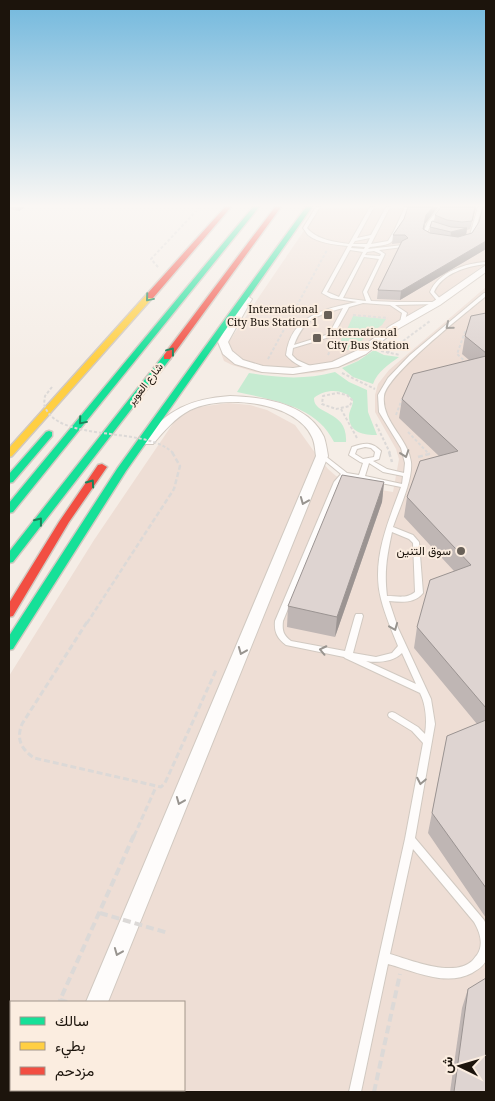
<svg xmlns="http://www.w3.org/2000/svg" width="495" height="1101" font-family="'Noto Serif',Vazirmatn,serif">
<style>
.commercial{fill:#eeded5;fill-rule:evenodd}
.green{fill:#c6ebd1}
.lines{fill:none;stroke-linecap:round;stroke-linejoin:round}
.lane-casing{stroke:#d1c9c1;stroke-width:2}
.street-casing{stroke:#d1c9c1;stroke-width:2}
.fast-casing{stroke:#d1c9c1;stroke-width:3}
.slow-casing{stroke:#d1c9c1;stroke-width:3}
.jam-casing{stroke:#d1c9c1;stroke-width:3}
.path-far3{stroke:#dcd9d7;stroke-width:2;stroke-dasharray:3 2;stroke-linecap:butt}
.path-far2{stroke:#dcd9d7;stroke-width:2.5;stroke-dasharray:5 2.5;stroke-linecap:butt}
.path-far1{stroke:#dcd9d7;stroke-width:3;stroke-dasharray:6 3;stroke-linecap:butt}
.path{stroke:#dcd9d7;stroke-width:4;stroke-dasharray:8 4;stroke-linecap:butt}
.lane{fill:#fefcfb;fill-rule:evenodd}
.street{fill:#fefcfb;fill-rule:evenodd}
.fast{fill:#16e098;fill-rule:evenodd}
.slow{fill:#ffcf43;fill-rule:evenodd}
.jam{fill:#f24e42;fill-rule:evenodd}
.path-bridge-far2{stroke:#dcd9d7;stroke-width:2;stroke-dasharray:3 2;stroke-linecap:butt}
.path-bridge-far1{stroke:#dcd9d7;stroke-width:2.5;stroke-dasharray:5 2.5;stroke-linecap:butt}
.path-bridge{stroke:#dcd9d7;stroke-width:4;stroke-dasharray:8 4;stroke-linecap:butt}
.wall{fill:#bfb6b4}
.shaded-wall{fill:#9b9492}
.building{fill:#ded4d1;stroke:#9b9492}
.oneway{stroke:#198459}
.oneway2{stroke:#98948f}
.poi-dot{fill:#686058;stroke:#fbede0;stroke-width:2}
.labels{text-anchor:middle;stroke-width:4;stroke-linejoin:round;paint-order:stroke}
.far-poi-label{font-size:11px;fill:#1c140c;stroke:#fbede0;text-anchor:end}
.far-street-label{font-size:11px;fill:#1c140c;stroke:#fbede0}
.poi-label{font-size:12px;fill:#1c140c;stroke:#fbede0;text-anchor:end}
</style>
<rect width="100%" height="100%" fill="#f5ede6"/>
<g class="commercial">
<polygon points="320,207 486,207 486,263 357,361 349,364 322,372 290,375 255,372 232,365 224,361 221,353"/>
<path d="M486,287V1092H9V676L94,540L178,416L199,407L228,403L250,405L267,410L295,425L313,450L328,469L336,476L363,487L393,492L399,459L396,449L375,412V395L378,384L389,370ZM11,1002H184V1090H11Z"/>
</g>
<g class="green">
<polygon points="353,316 386,319 382,325 366,336 345,334"/>
<polygon points="343,336 364,338 353,350 340,349 341,346 338,345"/>
<path d="M374,350L384,355L399,357C389,364 377,372 373,384L353,377L342,368L358,361Z"/>
<path d="M335,372L349,382L367,390L368,412L377,435C364,435 349,433 349,416C349,411 353,406 353,400C343,388 325,389 314,398C313,416 348,409 346,442H334C317,406 273,400 237,392L249,373C279,378 305,380 335,372Z"/>
</g>
<g class="lines">
<g class="lane-casing">
<g id="lane">
<path d="M316,207H320L307,228C317,240 335,242 349,244L370,207H374L357,238L371,235L386,207H390L371,244L388,241L394,231L405,207H409C405,216 398,238 390,243C384,246 376,246 370,247L368,249L403,245L405,246L403,247L379,250L385,254L367,292L371,301L396,302H438L430,292C438,272 466,263 486,262V264C468,266 442,273 434,292L442,301L439,302V304L395,305L407,313L404,323L400,322L402,313L390,305L363,303L349,307L333,336L293,348L292,355L297,360L317,369L316,370C305,370 293,363 286,355C291,315 325,309 357,302L331,298L322,293L348,246C336,245 318,243 308,235C306,233 305,230 303,228ZM370,238L367,244H353L355,241ZM352,246L365,247L364,249L351,248ZM350,250L363,252L339,297L327,292ZM374,251L381,254L380,256L365,255L367,252ZM364,257L379,259L363,292L366,301L343,298ZM343,308L329,334L294,345C304,318 318,315 343,308Z"/>
<polygon points="440,207 444,207 432,222 426,235 429,238 426,239 422,235 428,222"/>
<polygon points="478,207 482,207 474,235 472,236 470,235"/>
<path d="M484,293H486V296C466,313 387,374 384,396C381,421 408,438 411,462C413,480 399,509 393,527L413,535L419,542L423,593C414,604 401,602 389,601L398,628L431,699L435,724L415,838L484,920L486,924C486,931 488,955 486,960C484,966 477,970 472,973C446,987 414,971 388,964L361,1092H349L405,839L423,743L412,731L389,717L388,715L389,713L392,712L395,713L418,727L425,734C427,721 426,705 420,693L345,658L344,657L286,645C277,638 274,632 275,621L334,482L341,474L319,456L322,454L324,455L347,473L359,475L363,463L360,462L349,455L352,447C364,443 371,441 381,451L379,459L373,461L387,469L404,473L405,463L401,448L379,412L378,395L388,378L410,355ZM365,447L371,448L375,452L374,457L363,459L355,454L357,449ZM369,463L383,472L403,476L402,484L365,476ZM346,476L401,487C388,522 371,561 381,599C385,615 392,631 398,646L392,653L376,657L353,653L363,616L362,614H356L355,616L345,651L291,641C283,635 282,630 283,621L337,489L340,483ZM392,532L409,539L413,543L415,592C407,599 397,596 387,596C384,571 387,556 392,532ZM402,653L416,684L366,661C377,663 393,662 402,653ZM413,849L474,922C480,932 484,945 477,955C475,957 474,959 472,961C454,978 410,960 390,954Z"/>
</g>
</g>
<g class="street-casing">
<g id="street">
<polygon points="486,265 486,272 440,305 396,330 366,354 338,367 293,374 262,372 235,364 223,354 218,342 242,299 247,296 252,299 228,342 232,351 243,360 263,366 293,368 332,362 358,350 390,326 434,301"/>
<path d="M230,396C263,397 308,403 324,437C326,443 327,450 328,456L108,1002H86L316,456C315,450 315,443 312,437C296,401 222,394 190,410C175,418 164,431 153,444H145L143,441C167,409 191,399 230,396Z"/>
<polygon points="49,1090 73,1090 72,1092 48,1092"/>
</g>
</g>
<g class="fast-casing">
<g id="fast">
<polygon points="253,207 259,207 13,512 9,513 9,503"/>
<polygon points="306,207 312,207 126,471 13,649 9,650 9,636 117,469"/>
<polygon points="167,354 170,355 170,359 13,562 9,563 9,552 164,355"/>
<polygon points="49,431 52,432 52,436 13,482 9,483 9,474 46,432"/>
</g>
</g>
<g class="slow-casing">
<polygon id="slow" points="147,294 154,296 12,456 9,457 9,448"/>
</g>
<g class="jam-casing">
<g id="jam">
<polygon points="225,207 231,207 153,298 147,298 147,294"/>
<polygon points="275,207 281,207 170,359 164,359 164,355"/>
<polygon points="102,464 107,467 69,522 13,616 9,617 9,603 59,522 98,465"/>
</g>
</g>
<g class="path-far3">
<polyline points="158,267 151,259 200,207"/>
<polyline points="353,315 388,318"/>
<polyline points="343,335 362,337"/>
<polyline points="381,351 400,355"/>
<polyline points="387,353 430,321"/>
<polyline points="328,355 333,344"/>
<polyline points="268,359 327,250"/>
<polyline points="467,363 457,354 465,332 470,331"/>
<polyline points="342,373 375,389"/>
<polygon points="337,393 347,395 352,400 350,406 336,409 322,404 323,396"/>
<polyline points="341,409 357,438"/>
<polyline points="396,415 402,399"/>
<polyline points="376,424 390,453"/>
<polyline points="408,432 428,453"/>
</g>
<g class="path-far2">
<polyline points="389,452 392,462"/>
<polyline points="418,457 429,454 427,452"/>
<polyline points="87,623 174,489"/>
</g>
<g class="path-far1">
<path d="M87,622L22,724C16,739 21,749 34,758L161,787L165,783L217,668"/>
<polyline points="134,836 156,787"/>
</g>
<g class="path">
<polyline points="67,1002 60,1000 134,835"/>
<polyline points="374,1092 400,974"/>
</g>
<use href="#lane" class="lane"/>
<use href="#street" class="street"/>
<use href="#fast" class="fast"/>
<use href="#slow" class="slow"/>
<use href="#jam" class="jam"/>
<path class="path-bridge-far2" d="M52,387L45,396L44,404C55,444 146,425 173,453"/>
<polyline class="path-bridge-far1" points="172,452 180,466 174,489"/>
<polyline class="path-bridge" points="100,913 168,933"/>
</g>
<g class="wall">
<polygon points="9,207 25,207 19,211 9,209"/>
<polygon points="476,207 470,229 467,230 466,234 486,249 400,300 377,299 378,290 401,243 392,244 393,235 425,224 424,230 430,233 430,227 434,222 435,215"/>
<polygon points="486,313 486,918 428,833 447,736 477,724 414,648 417,627 454,571 404,517 407,497 439,456 399,418 402,399 469,360 462,354 465,336"/>
<polygon points="384,482 382,502 335,637 287,627 288,606"/>
<polygon points="468,989 486,1092 450,1092 462,1008"/>
</g>
<g class="shaded-wall">
<polygon points="18,207 25,207 19,211"/>
<polygon points="433,207 438,207 425,224 422,238 426,215"/>
<polygon points="475,207 476,207 470,229 472,221"/>
<polygon points="467,228 466,236 450,240 451,232"/>
<polygon points="486,241 486,249 400,300 401,291"/>
<polygon points="384,482 382,502 335,637 337,617"/>
</g>
<g class="building">
<polygon points="408,207 433,207 426,215 423,229 430,233 458,237 472,233 479,222 483,207 486,207 486,241 401,291 378,290 402,241 408,238 405,235 393,235 404,219"/>
<polygon points="441,207 475,207 472,221 462,222 447,220 435,215"/>
<polygon points="432,221 451,227 467,228 451,232 430,227"/>
<polygon points="486,313 486,353 465,336 471,316"/>
<polygon points="486,356 486,708 417,627 430,580 471,565 407,497 420,461 458,451 402,399 413,374"/>
<polygon points="342,475 384,482 337,617 288,606"/>
<polygon points="486,720 486,888 432,813 447,736"/>
<polygon points="486,978 486,1092 454,1092 468,989"/>
</g>
<defs><path id="oneway-chevron" d="M-2-3.5L2.5 0L-2 3.5" fill="none" stroke-width="1.6" stroke-linecap="round" stroke-linejoin="round" transform="scale(1.25)"/></defs>
<g class="oneway">
<use href="#oneway-chevron" transform="translate(149 298) rotate(130)"/>
<use href="#oneway-chevron" transform="translate(171 351) rotate(-53)"/>
<use href="#oneway-chevron" transform="translate(82 421) rotate(130)"/>
<use href="#oneway-chevron" transform="translate(91 483) rotate(-55)"/>
<use href="#oneway-chevron" transform="translate(39 521) rotate(-52)"/>
</g>
<g class="oneway2">
<use href="#oneway-chevron" transform="translate(449 326) rotate(140)"/>
<use href="#oneway-chevron" transform="translate(405 454) rotate(71)"/>
<use href="#oneway-chevron" transform="translate(304 501) rotate(112)"/>
<use href="#oneway-chevron" transform="translate(394 627) rotate(68)"/>
<use href="#oneway-chevron" transform="translate(323 650) rotate(-168)"/>
<use href="#oneway-chevron" transform="translate(242 651) rotate(112)"/>
<use href="#oneway-chevron" transform="translate(421 781) rotate(101)"/>
<use href="#oneway-chevron" transform="translate(180 801) rotate(112)"/>
<use href="#oneway-chevron" transform="translate(118 952) rotate(112)"/>
</g>
<linearGradient id="sky" x2="0" y2="1"><stop stop-color="#72b8dd"/><stop offset="0.57" stop-color="#faf7f4"/><stop offset="1" stop-color="#faf7f4" stop-opacity="0"/></linearGradient>
<rect width="495" height="361" fill="url(#sky)"/>
<g class="poi-dot">
<rect x="323" y="310" width="10" height="10" rx="2.5"/>
<rect x="312" y="333" width="10" height="10" rx="2.5"/>
<circle cx="461" cy="551" r="5"/>
</g>
<g class="labels">
<g class="far-poi-label">
<text x="318" y="313">International<tspan x="318" dy="13">City Bus Station 1</tspan></text>
<text x="327" y="336" text-anchor="start">International<tspan x="327" dy="13">City Bus Station</tspan></text>
</g>
<g class="far-street-label">
<text transform="translate(145 384) rotate(-52)" y="4">شارع العوير</text>
</g>
<g class="poi-label">
<text x="451" y="555">سوق التنين</text>
</g>
</g>
<rect width="495" height="1101" fill="none" stroke="#1c140c" stroke-width="20"/>
<rect x="10" y="1001" width="175" height="90" fill="#fbede0" stroke="#a2968b"/>
<rect x="20" y="1017" width="25" height="8" fill="#16e098" stroke="#a2968b"/>
<text x="55" y="1026" font-size="15" fill="#1c140c">سالك</text>
<rect x="20" y="1042" width="25" height="8" fill="#ffcf43" stroke="#a2968b"/>
<text x="55" y="1051" font-size="15" fill="#1c140c">بطيء</text>
<rect x="20" y="1067" width="25" height="8" fill="#f24e42" stroke="#a2968b"/>
<text x="55" y="1076" font-size="15" fill="#1c140c">مزدحم</text>
<g transform="translate(460 1066) rotate(275)" stroke="#fbede0" stroke-width="4" paint-order="stroke">
<path d="M0-4L9 19L0 12L-9 19Z" fill="#1c140c"/>
<text y="-8" font-size="14" font-weight="bold" text-anchor="middle" fill="#1c140c">ش</text>
</g>
</svg>
